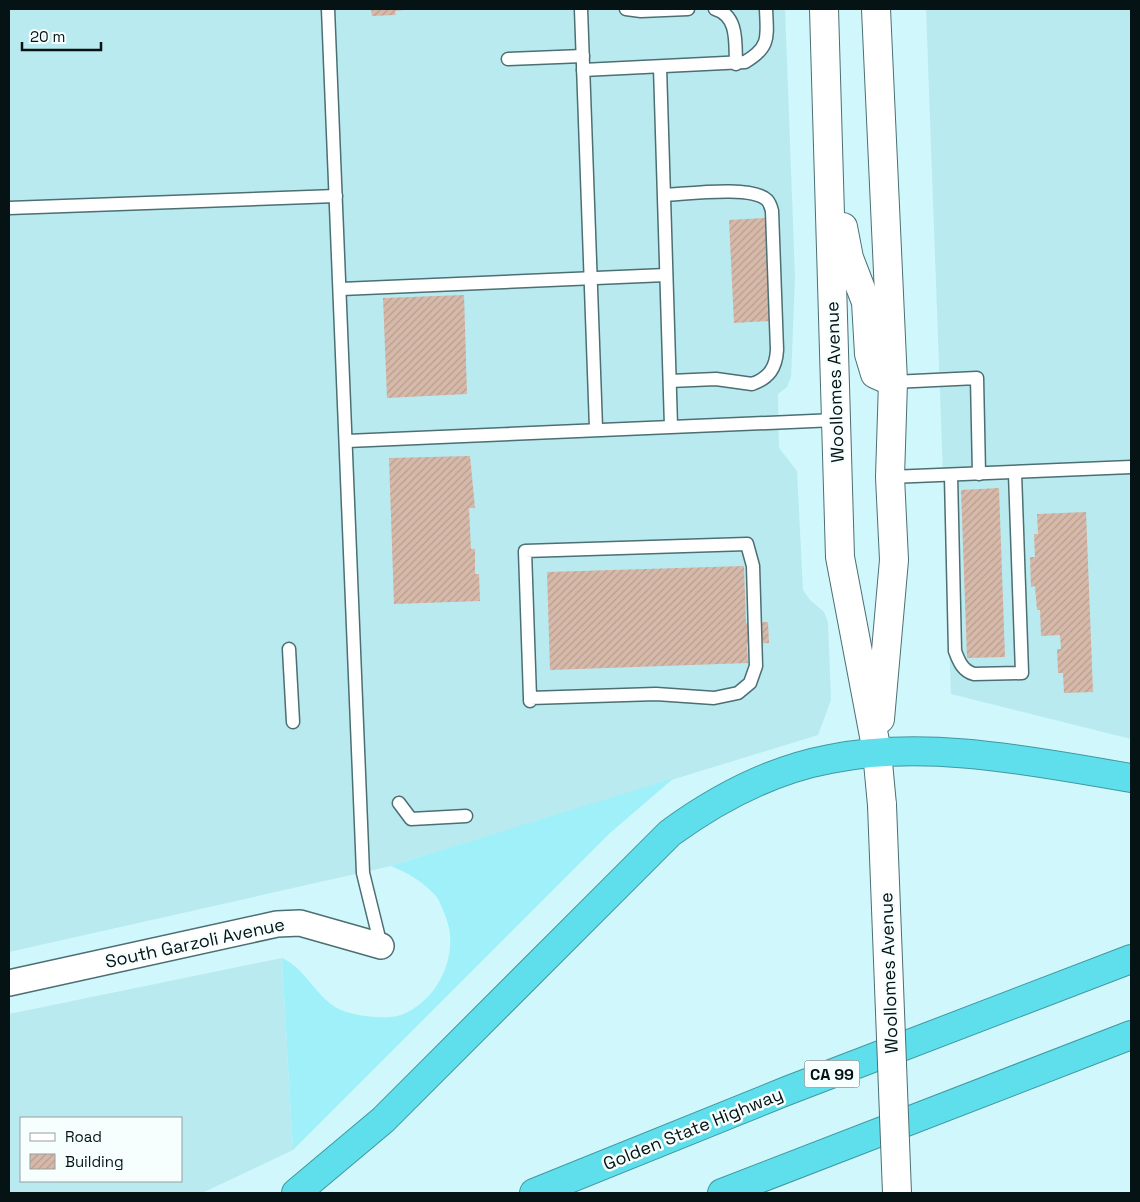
<svg xmlns="http://www.w3.org/2000/svg" width="1140" height="1202" font-family="'Space Grotesk',sans-serif">
<style>
.built{fill:#b9eaef;fill-rule:evenodd}
.grass{fill:#9ff0f9}
.building{fill:url(#building-hatch)}
.lines{fill:none;stroke-linecap:round;stroke-linejoin:round}
.lane-casing{stroke:#4b6f73;stroke-width:15}
.street-casing{stroke:#4b6f73;stroke-width:28}
.secondary-casing{stroke:#4b6f73;stroke-width:30}
.highway-casing{stroke:#4098a1;stroke-width:30}
.lane{stroke:#fff;stroke-width:12}
.street{stroke:#fff;stroke-width:25}
.secondary{stroke:#fff;stroke-width:28}
.highway{stroke:#5fdfec;stroke-width:28}
.secondary-bridge-casing{stroke:#4b6f73;stroke-width:30;stroke-linecap:butt}
.secondary-bridge{stroke:#fff;stroke-width:28}
.labels{text-anchor:middle;stroke-width:5;stroke-linejoin:round;paint-order:stroke}
.shield{fill:#f6fefe;stroke:#4d5a5b;stroke-width:1}
.shield-label{font-size:16px;font-weight:bold;fill:#051315}
.street-label{font-size:18px;fill:#051315;stroke:#f6fefe}
</style>
<defs>
<pattern id="building-hatch" width="6" height="6" patternUnits="userSpaceOnUse" patternTransform="scale(1.25)"><rect width="6" height="6" fill="#d7b9a9"/><path d="M-1 1l2-2M0 6l6-6M5 7l2-2" fill="none" stroke="#b79e91"/></pattern>
</defs>
<rect width="100%" height="100%" fill="#d0f7fb"/>
<g class="built">
<polygon points="9,9 785,9 795,277 791,377 787,387 778,394 779,448 797,471 803,590 810,600 824,612 828,622 831,700 818,735 391,866 9,952"/>
<polygon points="926,9 1131,9 1131,739 951,694"/>
<path d="M282,958L293,1150L202,1193H9V1014ZM21,1118H181V1181H21Z"/>
</g>
<path class="grass" d="M674,778L610,833L293,1150L282,958C307,969 316,999 341,1010C354,1016 387,1020 401,1015C439,1001 461,952 445,915C442,909 440,900 435,895C422,881 408,873 391,866Z"/>
<g class="building">
<polygon points="371,9 404,9 404,10 395,11 396,15 372,16"/>
<polygon points="766,218 770,321 734,323 729,220"/>
<polygon points="464,295 467,394 387,398 383,298"/>
<polygon points="470,456 475,508 469,508 471,549 475,549 475,574 479,574 480,601 394,604 389,458"/>
<polygon points="999,488 1005,657 967,658 961,490"/>
<polygon points="1086,512 1093,692 1064,693 1063,673 1058,673 1057,649 1061,649 1060,635 1041,636 1040,610 1037,610 1035,586 1031,587 1030,557 1035,557 1034,534 1038,534 1037,514"/>
<polygon points="744,566 746,623 768,622 769,643 747,644 748,663 550,670 547,572"/>
</g>
<g class="lines">
<g class="lane-casing">
<g id="lane">
<polyline points="328,9 363,873 381,946"/>
<polyline points="581,9 596,428"/>
<polyline points="626,9 641,11 688,9"/>
<path d="M715,9C739,16 735,44 736,64"/>
<polyline points="508,59 583,56"/>
<polyline points="660,67 671,426"/>
<path d="M583,70L745,62C771,47 767,36 766,9"/>
<path d="M665,195C687,194 752,185 767,200C770,203 771,207 772,211L777,350C776,368 769,378 752,384L716,379L670,381"/>
<polyline points="9,208 336,196"/>
<polyline points="341,289 666,275"/>
<polyline points="893,382 977,378 979,474"/>
<polyline points="347,441 835,420"/>
<path d="M951,475L955,651C959,662 963,671 974,674L1022,673L1015,473"/>
<polyline points="890,477 1131,467"/>
<polyline points="289,649 293,722"/>
<polyline points="530,698 656,694 714,698 738,693 750,683 756,666 753,566 747,544 525,551 530,698 530,701"/>
<polyline points="399,803 411,819 466,816"/>
</g>
</g>
<g class="street-casing">
<polyline id="street" points="9,983 277,924 300,923 381,946"/>
</g>
<g class="secondary-casing">
<g id="secondary">
<polyline points="824,9 840,557 877,752 882,805"/>
<polyline points="876,9 893,382 890,477 894,560 880,719"/>
<polyline points="843,227 849,258 866,302 869,354 875,374 893,382"/>
</g>
</g>
<g class="highway-casing">
<g id="highway">
<path d="M296,1193L383,1120L670,833C718,798 771,770 830,759C928,739 1035,762 1131,778"/>
<polyline points="534,1193 789,1090 1131,959"/>
<polyline points="722,1193 1131,1035"/>
</g>
</g>
<use href="#lane" class="lane"/>
<use href="#street" class="street"/>
<use href="#secondary" class="secondary"/>
<use href="#highway" class="highway"/>
<g class="secondary-bridge-casing">
<polyline id="secondary-bridge" points="882,805 897,1193"/>
</g>
<use href="#secondary-bridge" class="secondary-bridge"/>
</g>
<g class="labels">
<rect class="shield" x="804.5" y="1060.5" width="55" height="27" rx="4"/>
<g class="shield-label">
<text x="832" y="1080">CA 99</text>
</g>
<g class="street-label">
<text transform="translate(835 382) rotate(-92)" y="6">Woollomes Avenue</text>
<text transform="translate(195 943) rotate(-12)" y="6">South Garzoli Avenue</text>
<text transform="translate(889 973) rotate(-92)" y="6">Woollomes Avenue</text>
<text transform="translate(693 1129) rotate(-22)" y="6">Golden State Highway</text>
</g>
</g>
<rect width="1140" height="1202" fill="none" stroke="#051315" stroke-width="20"/>
<rect x="20" y="1117" width="162" height="65" fill="#f6fefe" stroke="#96a0a1"/>
<rect x="30" y="1133" width="25" height="8" fill="#ffffff" stroke="#96a0a1"/>
<text x="65" y="1142" font-size="15" fill="#051315">Road</text>
<rect x="30" y="1154" width="25" height="15" fill="url(#building-hatch)" stroke="#96a0a1"/>
<text x="65" y="1167" font-size="15" fill="#051315">Building</text>
<path d="M22 42v8h79v-8" fill="none" stroke="#051315" stroke-width="2.5"/>
<text x="30" y="42" font-size="15" fill="#051315" stroke="#f6fefe" stroke-width="4" paint-order="stroke">20 m</text>
</svg>
